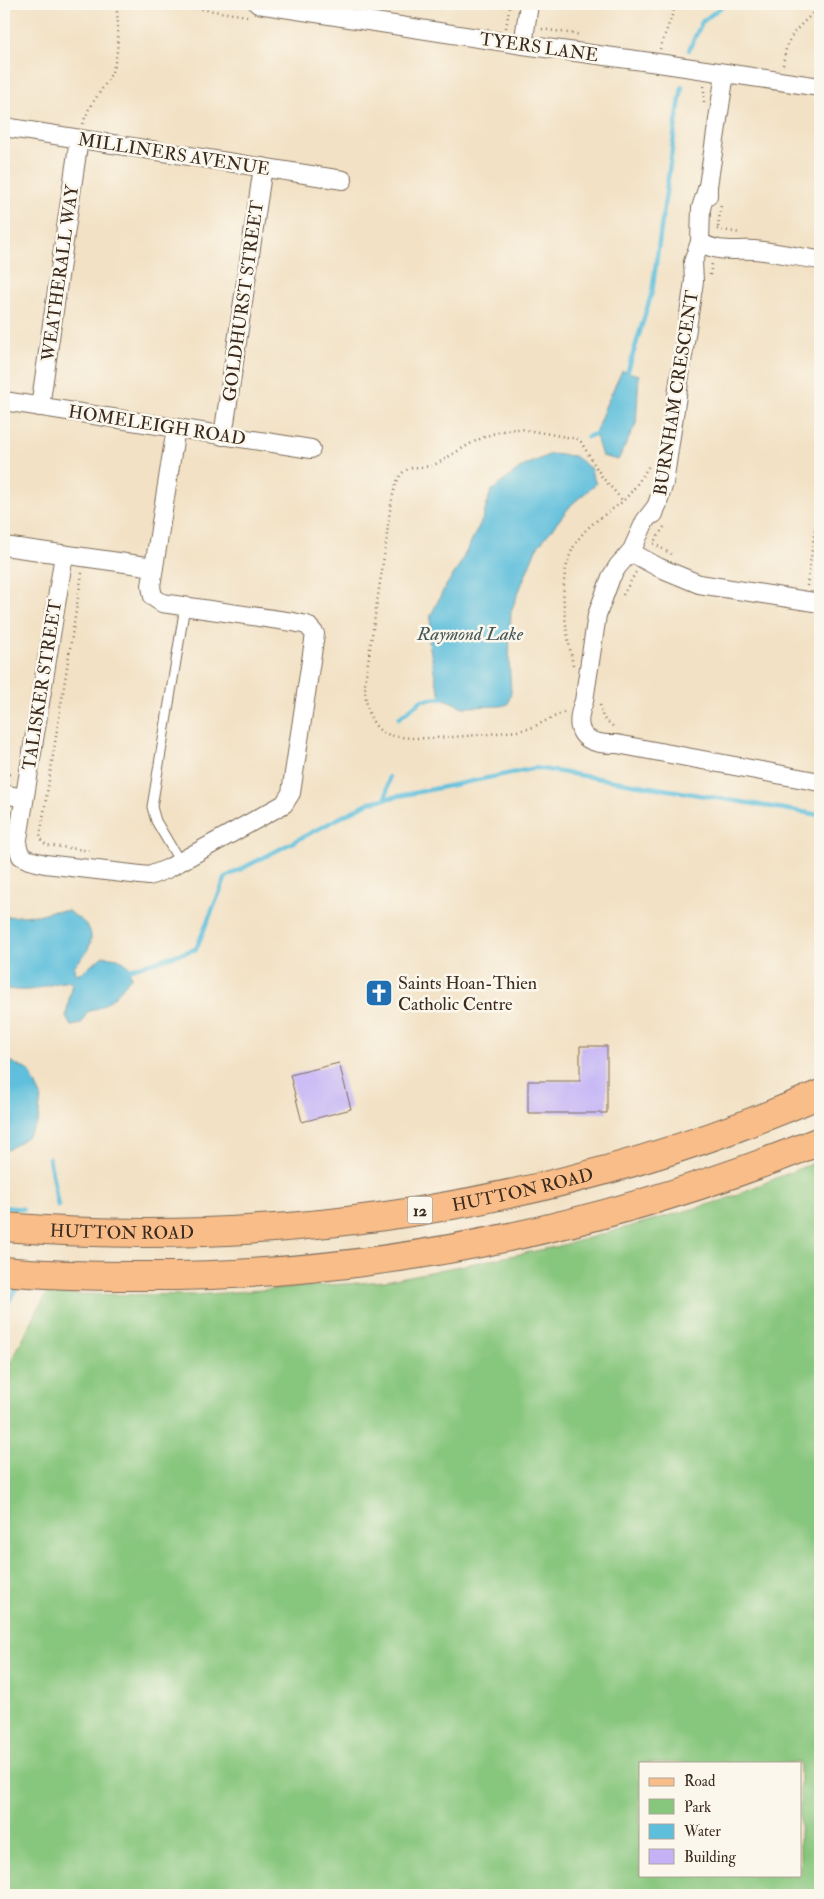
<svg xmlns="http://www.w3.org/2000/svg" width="824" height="1899" font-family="'IM FELL Double Pica',serif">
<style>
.green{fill:#87c67d;stroke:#61784e;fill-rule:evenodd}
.water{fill:#5ebfdc;stroke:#4c747d}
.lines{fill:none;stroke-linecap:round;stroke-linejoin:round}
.stream{stroke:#5ebfdc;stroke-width:4.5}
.building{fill:#c3b3f6}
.lane-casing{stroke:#7b6a58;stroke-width:11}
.street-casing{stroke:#7b6a58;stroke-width:20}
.primary-casing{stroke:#7b6a58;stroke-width:30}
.path{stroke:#7b6a58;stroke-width:2.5;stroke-dasharray:1 4;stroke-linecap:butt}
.lane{stroke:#fff;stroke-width:9}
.street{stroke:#fff;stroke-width:18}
.primary{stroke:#f8bd89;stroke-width:28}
.labels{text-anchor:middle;stroke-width:5;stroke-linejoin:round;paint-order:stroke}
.shield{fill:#fbf7ec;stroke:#75685c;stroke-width:1}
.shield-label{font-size:16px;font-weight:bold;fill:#3b2a1e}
.street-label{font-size:18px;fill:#3b2a1e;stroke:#fbf7ec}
.poi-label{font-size:18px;fill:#3b2a1e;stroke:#fbf7ec;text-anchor:start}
.water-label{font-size:19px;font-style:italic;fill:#465757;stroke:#fbf7ec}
</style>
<rect width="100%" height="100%" fill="#fbf7ec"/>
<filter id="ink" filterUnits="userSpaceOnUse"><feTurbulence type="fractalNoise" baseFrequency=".02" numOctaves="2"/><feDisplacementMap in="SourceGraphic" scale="10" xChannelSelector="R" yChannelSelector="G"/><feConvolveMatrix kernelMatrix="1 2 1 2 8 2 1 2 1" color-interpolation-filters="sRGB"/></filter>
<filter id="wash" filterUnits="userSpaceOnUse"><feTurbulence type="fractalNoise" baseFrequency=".0096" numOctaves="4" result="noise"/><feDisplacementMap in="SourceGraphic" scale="20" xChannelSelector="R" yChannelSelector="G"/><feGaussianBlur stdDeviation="1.12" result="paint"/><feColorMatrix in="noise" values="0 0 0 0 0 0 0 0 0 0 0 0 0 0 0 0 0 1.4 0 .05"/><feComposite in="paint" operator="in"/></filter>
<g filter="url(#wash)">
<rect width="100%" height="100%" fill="#f2e1c4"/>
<path class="green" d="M820,1160V1895H4V1375L46,1294L194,1295L385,1281L560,1246L721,1201ZM640,1763H800V1875H640Z"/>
<g class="water">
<polygon points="622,371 639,375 636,424 618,460 602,456 595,434 605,407"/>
<polygon points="551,454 574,456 590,468 596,484 572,504 536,549 511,611 509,659 511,693 508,704 501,706 463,707 442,698 436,682 429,642 431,615 445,587 458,568 482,520 491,491 522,467"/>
<path d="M52,911H69C74,916 84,921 88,927C97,942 84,957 74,966L75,974L83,972L103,956L118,958L128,965L131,977C119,993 107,1007 87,1012L81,1024L71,1026L66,1017L72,982C57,980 43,989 28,990C20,991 12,989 4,989V917L38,915Z"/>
<polygon points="4,1058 29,1071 41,1096 38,1122 28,1136 6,1151 4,1151"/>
</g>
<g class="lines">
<g class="stream">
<polyline points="689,50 702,22 725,4"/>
<polyline points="626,377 652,292 675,129 682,87"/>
<polyline points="587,437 598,433"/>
<polyline points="399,718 422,700 442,698 443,694"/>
<polyline points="386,799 389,777"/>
<polyline points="124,971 196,949 226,877 370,802 536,768 820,815"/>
<polyline points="49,1158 58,1206"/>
<polyline points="4,1207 23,1209"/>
<polyline points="4,1312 17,1286"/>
</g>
</g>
<g id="blocks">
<g class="building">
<polygon points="580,1046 607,1046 607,1113 528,1113 528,1081 580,1081"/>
<polygon points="339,1063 351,1109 302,1122 290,1075"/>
</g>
</g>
</g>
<g filter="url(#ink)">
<use href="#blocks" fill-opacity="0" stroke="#7b6a58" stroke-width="1"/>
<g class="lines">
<g class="lane-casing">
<polyline id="lane" points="180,862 156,821 152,807 185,606"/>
</g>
<g class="street-casing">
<g id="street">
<polyline points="258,4 523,45 658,63 820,87"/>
<polyline points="523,45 529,4"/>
<polyline points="4,127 343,180"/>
<polyline points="708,196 708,186 725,73"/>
<path d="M700,242C717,253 735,249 754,250C776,252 798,257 820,260"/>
<polyline points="4,401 311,449"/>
<polyline points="40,407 79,139"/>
<polyline points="223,436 263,167"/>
<path d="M658,504L645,521L632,550L618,566L611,577L597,615L584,701C572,732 583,745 617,744L820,782"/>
<polyline points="654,514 664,483 694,281 693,262 700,242 701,208 708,186"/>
<polyline points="4,546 154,567"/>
<polyline points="632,550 636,555 658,567 699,584 820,603"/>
<polyline points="64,555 17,845 21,856 29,860 45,864 149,876 167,869 284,804 291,793 315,634 307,625 293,622 162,603 153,597 151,586 176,428"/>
<polyline points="4,794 24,798"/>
</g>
</g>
<g class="primary-casing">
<g id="primary">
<path id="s1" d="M4,1227C281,1250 565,1205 820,1094"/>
<path d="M4,1271C47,1275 90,1276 134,1276C370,1278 602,1229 820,1141"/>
</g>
</g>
<g class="path">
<polyline points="167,4 247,16"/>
<polyline points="506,28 510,4"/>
<polyline points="542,29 581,35"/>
<polyline points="660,49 676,4"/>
<path d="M783,65C785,51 787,39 798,28C805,20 814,14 819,4"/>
<polyline points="704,102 704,86"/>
<path d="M83,124C88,105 101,93 110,76C120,57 119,25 116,4"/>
<polyline points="718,227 721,205"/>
<polyline points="717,229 740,233"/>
<polyline points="710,275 712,263"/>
<polyline points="664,527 653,543 671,554"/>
<polyline points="82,573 40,837 46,845 92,851"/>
<polyline points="807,586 820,493"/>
<polyline points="623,595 636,572"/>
<path d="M573,665C565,621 551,565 587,529C598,518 611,511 623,501C634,490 642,477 650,464"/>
<polyline points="600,705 603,718 615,728"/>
<path d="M564,712L531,728L518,731C490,733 402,746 381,731C367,720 365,698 365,682C372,635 379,589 386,543C388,527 391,489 400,476C407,465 420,468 431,466C437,464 442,461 448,457C471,443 493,429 521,429L578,439L581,442L602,477L623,501"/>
<polyline points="4,773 12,775"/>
</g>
<use href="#lane" class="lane"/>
<use href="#street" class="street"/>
<use href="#primary" class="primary"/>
</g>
</g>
<defs>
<g id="church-square" transform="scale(1.4375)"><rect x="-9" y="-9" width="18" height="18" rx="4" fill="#1f6fb2" stroke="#fbf7ec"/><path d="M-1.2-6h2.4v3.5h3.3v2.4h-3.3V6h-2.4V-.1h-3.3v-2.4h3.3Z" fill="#fff"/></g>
</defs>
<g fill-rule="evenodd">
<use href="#church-square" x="379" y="993"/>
</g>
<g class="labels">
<rect class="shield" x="407.5" y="1196.5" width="25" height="27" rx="4"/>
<g class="shield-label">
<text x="420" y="1216">12</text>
</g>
<g class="street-label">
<text transform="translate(539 47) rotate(8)" y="6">TYERS LANE</text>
<text transform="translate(174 154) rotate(9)" y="6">MILLINERS AVENUE</text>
<text transform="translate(60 273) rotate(-82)" y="6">WEATHERALL WAY</text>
<text transform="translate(243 301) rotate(-82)" y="6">GOLDHURST STREET</text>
<text transform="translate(676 393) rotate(-81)" y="6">BURNHAM CRESCENT</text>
<text transform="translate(157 425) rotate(9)" y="6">HOMELEIGH ROAD</text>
<text transform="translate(42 685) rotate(-81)" y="6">TALISKER STREET</text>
<text dy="6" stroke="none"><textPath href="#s1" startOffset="522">HUTTON ROAD</textPath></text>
<text dy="6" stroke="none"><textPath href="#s1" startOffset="118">HUTTON ROAD</textPath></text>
</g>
<g class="poi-label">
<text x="398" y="989">Saints Hoan-Thien<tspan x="398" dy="21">Catholic Centre</tspan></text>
</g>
<g class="water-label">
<text x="470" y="640">Raymond Lake</text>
</g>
</g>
<rect width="824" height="1899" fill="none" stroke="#fbf7ec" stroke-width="20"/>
<rect x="639" y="1762" width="162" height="115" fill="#fbf7ec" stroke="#aea59a"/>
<rect x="649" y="1778" width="25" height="8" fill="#f8bd89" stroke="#aea59a"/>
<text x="684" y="1786" font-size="15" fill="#3b2a1e">Road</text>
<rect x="649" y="1799" width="25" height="15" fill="#87c67d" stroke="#aea59a"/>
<text x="684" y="1812" font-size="15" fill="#3b2a1e">Park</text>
<rect x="649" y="1824" width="25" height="15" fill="#5ebfdc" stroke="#aea59a"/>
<text x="684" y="1836" font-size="15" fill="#3b2a1e">Water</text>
<rect x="649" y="1849" width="25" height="15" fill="#c3b3f6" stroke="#aea59a"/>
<text x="684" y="1862" font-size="15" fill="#3b2a1e">Building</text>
</svg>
